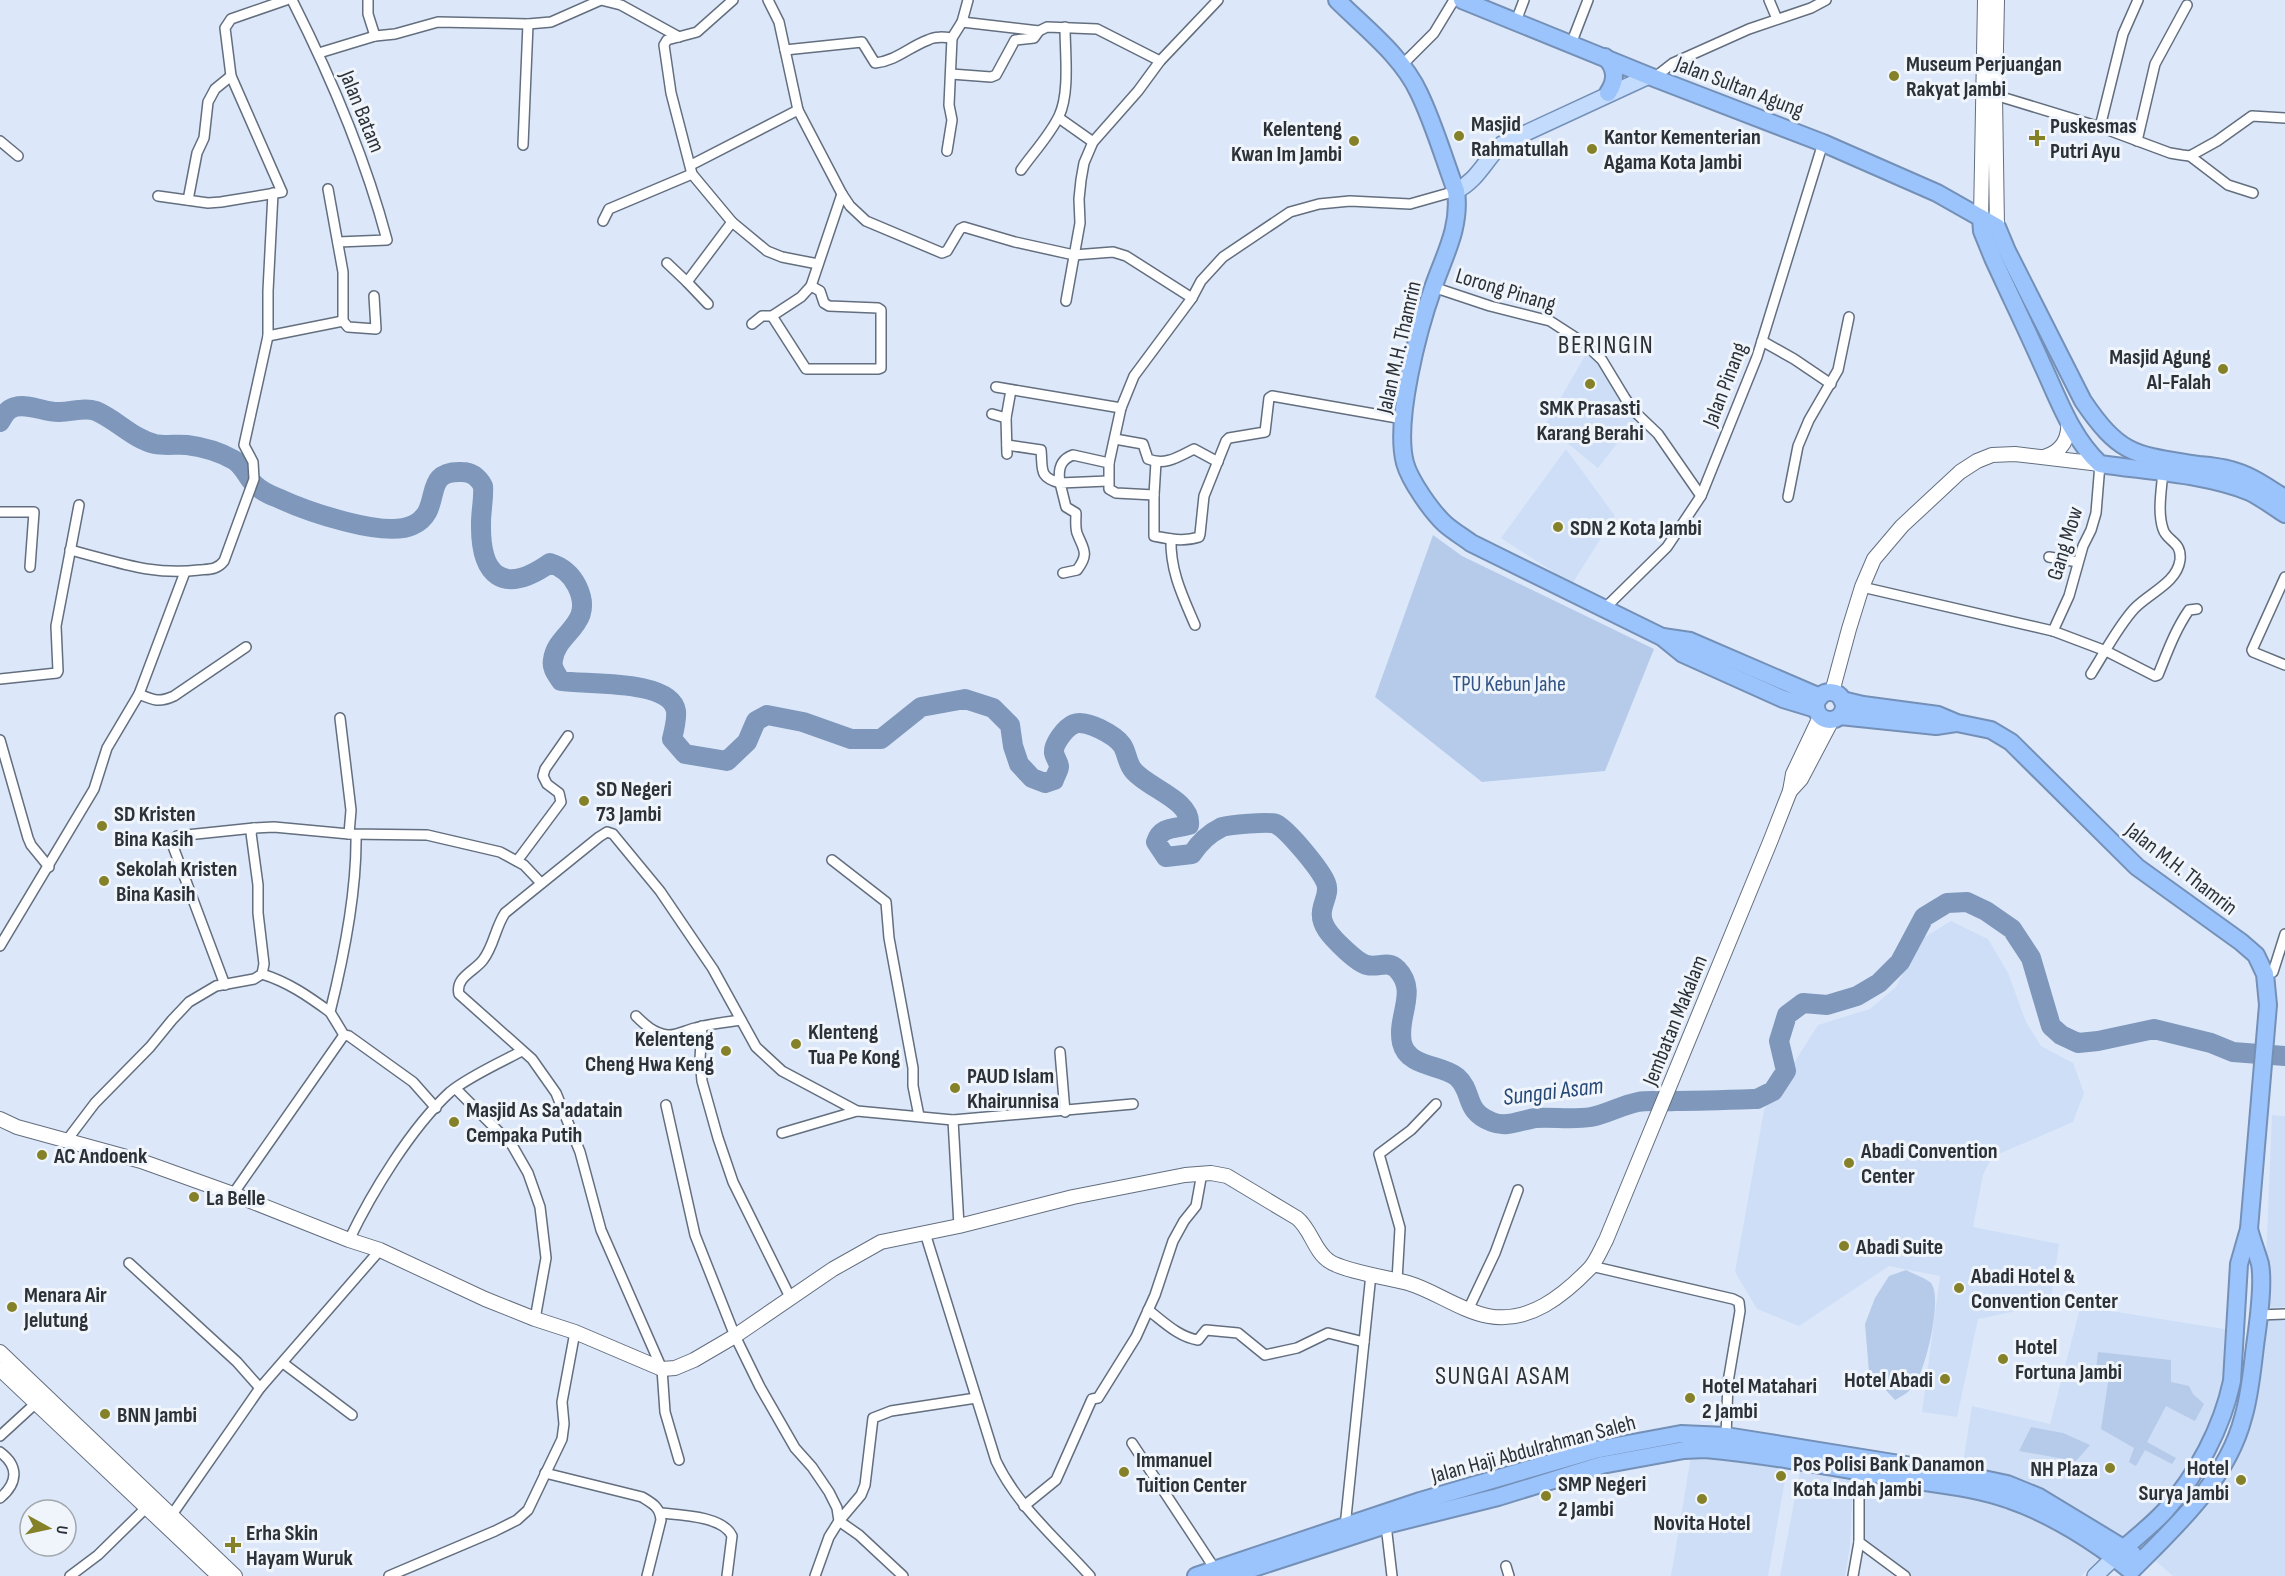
<svg xmlns="http://www.w3.org/2000/svg" width="2285" height="1576" font-family="'Sofia Sans Condensed',sans-serif">
<style>
.built{fill:#cddef6}
.green{fill:#b6cbe9}
.lines{fill:none;stroke-linecap:round;stroke-linejoin:round}
.river{stroke:#7e97ba;stroke-width:20}
.street-casing{stroke:#636e7e;stroke-width:12}
.secondary-casing{stroke:#636e7e;stroke-width:16}
.primary-casing{stroke:#7490b7;stroke-width:18}
.highway-casing{stroke:#7490b7;stroke-width:20}
.street{stroke:#fff;stroke-width:9}
.secondary{stroke:#fff;stroke-width:14}
.primary{stroke:#c3dbfd;stroke-width:15}
.highway{stroke:#9bc3fc;stroke-width:16}
.poi-dot{fill:#858129;stroke:#f0f5fc;stroke-width:2}
.labels{text-anchor:middle;stroke-width:6;stroke-linejoin:round;paint-order:stroke}
.poi-label{font-size:22px;font-weight:bold;fill:#2c3138;stroke:#f0f5fc;text-anchor:start}
.street-label{font-size:22px;fill:#2c3138;stroke:#f0f5fc}
.park-label{font-size:22px;fill:#315484;stroke:#f0f5fc}
.water-label{font-size:24px;font-style:italic;fill:#254877;stroke:#f0f5fc}
.quarter-label{font-size:26px;letter-spacing:1.5px;fill:#2c3138;stroke:#f0f5fc}
</style>
<rect width="100%" height="100%" fill="#dce8fa"/>
<g class="built">
<polygon points="1589,349 1636,419 1598,468 1545,425"/>
<polygon points="1566,449 1615,516 1572,584 1501,538"/>
<polygon points="1951,921 1988,939 2008,973 2026,1022 2041,1046 2073,1063 2084,1093 2073,1122 1992,1157 1983,1175 1973,1227 2059,1244 2050,1304 1978,1319 1957,1417 1922,1412 1940,1276 1889,1266 1799,1326 1757,1309 1735,1272 1764,1110 1818,1025 1870,1009 1896,987 1920,940"/>
<polygon points="2272,1115 2285,1116 2285,1307 2264,1308"/>
<polygon points="2085,1307 2230,1330 2221,1401 2205,1448 2133,1548 2102,1525 2042,1492 1962,1469 1972,1406 2050,1424 2079,1312"/>
<polygon points="2285,1319 2285,1576 2173,1576 2151,1557 2225,1460 2247,1400 2254,1322"/>
<polygon points="1691,1456 1787,1469 1768,1576 1671,1576"/>
<polygon points="1800,1471 1853,1478 1850,1546 1845,1576 1780,1576"/>
<polygon points="1865,1481 1954,1492 2006,1503 2095,1550 2099,1559 2081,1576 1902,1576 1863,1544"/>
</g>
<g class="green">
<polygon points="1433,535 1462,556 1654,649 1605,771 1482,782 1375,697"/>
<path d="M1906,1270C1913,1274 1926,1278 1931,1283C1943,1298 1926,1367 1916,1382C1910,1392 1904,1395 1895,1400L1869,1372L1865,1324L1875,1298L1889,1276Z"/>
<polygon points="2098,1352 2171,1360 2171,1382 2189,1386 2193,1394 2204,1404 2195,1421 2166,1406 2147,1442 2176,1458 2172,1464 2145,1450 2136,1466 2129,1462 2134,1448 2101,1429 2109,1376 2096,1370"/>
<polygon points="2031,1427 2063,1433 2090,1445 2076,1461 2019,1451"/>
</g>
<g class="lines">
<path class="river" d="M0,422C4,415 7,409 15,407C29,403 46,413 60,412C72,412 84,407 96,411C117,420 133,439 155,444C165,446 177,444 187,445C203,447 220,452 234,460C243,465 247,477 254,484C260,490 270,495 278,498C306,511 385,539 413,525C445,510 419,470 462,472C472,472 478,477 483,486C484,499 481,510 481,523C480,576 503,596 550,563C563,567 571,574 577,586C596,625 556,632 553,660C551,668 557,675 561,681C586,685 671,679 676,711C677,719 674,731 672,739L685,754L727,761L747,742L756,721L767,715L803,722L851,739H881L921,707L965,699L993,708L1010,725L1013,746L1019,764L1032,778L1045,783L1054,780C1055,776 1059,770 1059,767C1059,762 1055,758 1054,753C1053,744 1065,728 1074,724C1086,719 1115,735 1122,745C1127,752 1127,763 1133,770C1147,788 1192,800 1189,825C1175,829 1161,826 1156,842L1166,857L1192,854C1199,843 1210,833 1222,827C1229,825 1269,821 1276,824C1288,830 1321,870 1326,883C1332,898 1313,909 1327,930C1333,939 1357,963 1367,965C1378,968 1388,960 1397,969C1419,992 1396,1016 1402,1043C1408,1068 1442,1064 1457,1077C1474,1092 1463,1111 1492,1122C1507,1128 1521,1120 1536,1118C1554,1117 1573,1120 1591,1117C1607,1114 1622,1105 1638,1102C1650,1100 1663,1102 1675,1101C1702,1101 1729,1100 1757,1099L1773,1091L1786,1071L1779,1041L1787,1015L1803,1003L1827,1005L1857,996L1879,983L1900,962L1924,917L1947,903L1967,902L1986,911L2012,929L2031,958L2051,1026L2061,1035L2078,1043L2098,1041L2154,1029L2211,1043L2233,1052L2285,1056"/>
<g class="street-casing">
<g id="street">
<path d="M292,0C331,77 365,157 387,240L338,242"/>
<polyline points="368,0 368,14 375,36"/>
<polyline points="768,0 779,22 798,110 842,194 850,206 866,221 942,253 947,251 960,229 964,227 1015,242 1074,255 1113,252 1126,256 1192,298"/>
<polyline points="1769,0 1777,19"/>
<polyline points="1516,21 1524,0"/>
<polyline points="962,22 1039,31"/>
<polyline points="1571,44 1588,0"/>
<path d="M785,50L862,42L875,63C896,61 909,47 928,40C935,36 944,37 952,38"/>
<polyline points="319,53 375,36 395,34 438,22 528,24 551,22 601,0 621,5 679,37"/>
<polyline points="1401,66 1434,33 1454,0"/>
<polyline points="951,74 991,77 996,75 1015,40 1034,38 1039,31 1047,27 1097,29 1160,61"/>
<polyline points="1655,77 1673,63 1749,29 1811,8 1826,0"/>
<polyline points="1995,95 2100,127 2170,153 2182,155 2190,156 2217,141 2252,116 2285,118"/>
<polyline points="1059,118 1093,142"/>
<polyline points="2100,127 2123,34 2138,0"/>
<polyline points="0,141 18,156"/>
<polyline points="2137,141 2155,64 2187,5"/>
<polyline points="523,145 528,24"/>
<polyline points="947,151 952,120 949,105 952,38 962,22 968,0"/>
<polyline points="2190,156 2228,185 2253,193"/>
<polyline points="691,165 798,110"/>
<path d="M1021,170C1033,153 1050,135 1059,116C1070,93 1065,53 1065,27"/>
<polyline points="328,189 343,272 343,321 348,327 376,329 374,296"/>
<polyline points="158,196 208,203 221,202 282,192 231,76 225,28 231,19 286,0"/>
<polyline points="188,200 197,153 204,138 208,102 215,89 231,76"/>
<polyline points="603,221 609,209 692,174"/>
<polyline points="732,222 767,251 782,257 818,264"/>
<polyline points="667,263 687,282"/>
<polyline points="1433,287 1490,306 1550,321 1584,343 1602,360 1625,398 1635,412 1658,434 1701,496"/>
<polyline points="1066,301 1080,223 1079,199 1081,180 1084,163 1093,142 1138,91 1160,61 1218,0"/>
<polyline points="708,304 687,282 732,222 692,174 671,93 664,45 667,40 697,32 733,0"/>
<polyline points="772,316 806,369 878,369 881,368 881,310 878,308 829,306 824,303 820,291 811,286"/>
<polyline points="752,324 762,316 772,316 801,297 811,286 842,194"/>
<polyline points="268,336 343,321"/>
<polyline points="1762,341 1794,359 1831,384"/>
<polyline points="996,387 1121,408"/>
<polyline points="992,414 1006,418"/>
<path d="M1115,439L1143,444L1148,459C1165,466 1178,457 1194,449L1218,462"/>
<path d="M1007,445L1041,450C1043,469 1038,477 1060,483C1058,471 1059,460 1073,455L1109,463"/>
<polyline points="1007,454 1006,418 1011,390"/>
<path d="M1156,462L1154,495V536C1169,539 1184,542 1199,537L1200,534L1204,496L1226,441L1229,438L1265,432L1269,398L1272,396L1403,419"/>
<polyline points="1154,495 1116,493 1109,489 1109,463 1121,408 1134,376 1192,298 1201,281 1223,257 1290,212 1319,204 1350,201 1410,204 1456,191"/>
<polyline points="1788,497 1798,446 1809,420 1838,370 1849,317"/>
<polyline points="0,512 34,512 30,567"/>
<path d="M1171,539C1170,571 1183,597 1195,625"/>
<path d="M70,550C115,561 151,576 199,570C209,569 217,570 224,561L254,479L253,462L244,445L268,336V291L273,193"/>
<polyline points="2049,557 2078,562"/>
<path d="M1063,573L1077,570C1090,553 1083,549 1077,533C1075,527 1076,519 1076,513L1066,507L1060,483L1108,481"/>
<polyline points="2285,577 2252,650 2253,652 2285,665"/>
<path d="M1862,587L2053,631L2106,651L2155,676L2158,675C2167,653 2175,630 2189,610L2197,609"/>
<polyline points="1605,608 1667,547 1701,496 1757,357 1823,143"/>
<polyline points="2053,631 2069,596 2083,546 2091,530 2096,513 2100,464"/>
<path d="M2091,674C2105,652 2117,628 2134,609C2149,593 2177,583 2180,560C2182,541 2167,542 2163,529C2157,511 2162,488 2163,470"/>
<polyline points="0,679 57,673 58,671 56,626 79,505"/>
<path d="M139,694C153,700 159,703 174,696L246,647"/>
<polyline points="340,718 351,810 349,834"/>
<polyline points="0,740 28,838 31,845 49,867"/>
<path d="M356,835C357,893 344,956 330,1012L344,1035L349,1036L413,1082L436,1108"/>
<polyline points="832,860 886,902 889,938 913,1068 913,1086 919,1116"/>
<polyline points="517,861 561,802 559,793 547,784 543,776 545,769 568,736"/>
<polyline points="0,946 94,789 107,748 139,694 185,572"/>
<polyline points="2273,972 2285,934"/>
<path d="M262,974C288,982 308,996 330,1012"/>
<polyline points="225,985 171,841 177,836 254,828"/>
<path d="M636,1016C645,1025 654,1033 667,1035C676,1036 686,1030 695,1028C710,1024 725,1022 741,1020"/>
<polyline points="702,1026 700,1059 702,1081 718,1138 733,1182 790,1297"/>
<polyline points="1060,1052 1065,1112"/>
<polyline points="456,1089 512,1145 528,1173 540,1207 546,1258 535,1319"/>
<polyline points="666,1105 695,1235 735,1336 760,1387 795,1448 812,1467 829,1492 837,1508 839,1521 829,1537 815,1576"/>
<polyline points="953,1120 959,1226"/>
<polyline points="782,1133 857,1111"/>
<polyline points="67,1140 95,1103 150,1047 172,1020 189,1002 216,986 254,979 262,974 264,964 258,913 258,885 251,833 254,828 274,827 349,834 427,835 500,852 524,865 541,883"/>
<polyline points="233,1194 344,1035"/>
<path d="M925,1233L996,1461C1018,1507 1057,1539 1090,1576"/>
<path d="M349,1240C372,1192 411,1128 450,1092C468,1077 501,1062 522,1051"/>
<polyline points="129,1263 237,1362 260,1388"/>
<polyline points="1591,1266 1733,1299 1739,1302 1740,1311 1728,1382 1726,1436"/>
<polyline points="1397,1281 1400,1228 1379,1154 1411,1130 1436,1104"/>
<path d="M1148,1310C1163,1321 1178,1337 1198,1340L1206,1330L1238,1333L1265,1355L1297,1348L1328,1333L1364,1342"/>
<polyline points="1468,1310 1495,1253 1518,1190"/>
<polyline points="2259,1315 2285,1314"/>
<polyline points="283,1363 352,1415"/>
<polyline points="0,1436 36,1403"/>
<polyline points="1132,1443 1215,1569"/>
<path d="M0,1452C19,1466 18,1483 0,1498"/>
<path d="M679,1460L665,1412L662,1369L601,1230L580,1152L556,1093L532,1059L459,994C455,977 475,971 483,960C494,946 495,928 505,913L599,837L607,832L613,834L660,891L713,969L756,1047L782,1071L857,1111L953,1120L1133,1104"/>
<polyline points="1859,1471 1859,1542 1905,1576"/>
<path d="M545,1473L642,1497C652,1503 660,1507 661,1520L647,1576"/>
<polyline points="1024,1506 1056,1480 1092,1399 1098,1398 1136,1337 1155,1295 1173,1241 1184,1221 1196,1206 1202,1173"/>
<path d="M661,1513C680,1515 723,1516 732,1536L727,1576"/>
<polyline points="169,1519 260,1388 380,1250"/>
<polyline points="1386,1525 1392,1576"/>
<polyline points="1345,1527 1371,1274"/>
<polyline points="1506,1566 1509,1576"/>
<polyline points="70,1576 98,1555 150,1504"/>
<polyline points="389,1576 495,1531 517,1520 528,1510 562,1439 564,1424 562,1402 575,1332"/>
<polyline points="903,1576 859,1535 839,1521 861,1495 865,1485 873,1418 891,1411 976,1398"/>
<polyline points="1853,1576 1859,1542"/>
</g>
</g>
<g class="secondary-casing">
<g id="secondary">
<polyline points="1981,218 1985,0"/>
<polyline points="1997,227 1995,95 1997,0"/>
<path d="M2044,457C2062,452 2070,438 2068,419"/>
<polyline points="1832,692 1849,629 1862,587 1874,559 1902,526 1960,472 1977,461 1992,455 2015,454 2100,464"/>
<polyline points="1790,791 1801,779 1832,720"/>
<path d="M0,1119L17,1127L141,1161L233,1194L349,1240L380,1250L485,1299L535,1319L575,1332L662,1369L675,1368L694,1360L735,1336L833,1269L881,1242L959,1226L1073,1197L1185,1175L1211,1173L1227,1176L1297,1218C1311,1229 1314,1251 1329,1261C1343,1271 1389,1278 1408,1283C1435,1291 1459,1310 1488,1316C1529,1324 1564,1295 1590,1268C1597,1260 1601,1249 1606,1240L1770,842L1790,791L1793,774L1820,717"/>
<polyline points="0,1352 235,1576"/>
<polyline points="0,1369 219,1576"/>
</g>
</g>
<g class="primary-casing">
<g id="primary">
<path d="M1456,191C1478,180 1485,160 1502,144L1649,76"/>
<polyline points="2095,1576 2123,1549"/>
</g>
</g>
<g class="highway-casing">
<g id="highway">
<path d="M1337,0C1365,28 1402,56 1419,93C1434,124 1444,159 1456,191C1461,227 1444,256 1433,288C1418,330 1394,421 1405,463C1410,481 1432,512 1445,524C1453,531 1463,537 1471,543L1662,637L1683,654L1783,699L1816,709"/>
<path d="M1462,0L1649,76L1823,143L1937,193L1997,227L2007,251L2083,401C2121,457 2136,455 2199,465C2210,466 2221,467 2231,470C2251,475 2268,488 2285,498"/>
<path d="M1605,57C1616,68 1617,80 1608,93"/>
<path d="M1981,218L1982,231L1993,258C2009,293 2026,328 2042,364C2058,398 2071,437 2100,464C2146,471 2207,474 2250,492C2262,498 2274,507 2285,514"/>
<polyline points="1663,637 1690,641 1820,697"/>
<circle cx="1830" cy="706" r="14"/>
<path d="M1842,700L1863,705L1938,715L1957,723L1991,730L2011,742L2137,867L2241,942L2256,955L2265,974L2268,1005L2249,1229L2239,1264L2232,1381C2222,1428 2197,1475 2165,1511C2153,1524 2138,1536 2124,1548"/>
<polyline points="1840,716 1936,726 1956,723"/>
<polyline points="1196,1576 1420,1501 1595,1450 1681,1434 1726,1436 1955,1473 2007,1484 2039,1497 2133,1554"/>
<path d="M1229,1576L1386,1525L1498,1497L1602,1465L1684,1450L1705,1449C1769,1455 1834,1467 1898,1478C1935,1484 1975,1487 2010,1500C2051,1514 2097,1543 2131,1571C2175,1527 2227,1480 2243,1418C2250,1395 2252,1370 2255,1346C2258,1324 2264,1285 2260,1264C2257,1253 2252,1241 2249,1229"/>
</g>
</g>
<use href="#street" class="street"/>
<use href="#secondary" class="secondary"/>
<use href="#primary" class="primary"/>
<use href="#highway" class="highway"/>
</g>
<g class="poi-dot">
<circle cx="1894" cy="76" r="6"/>
<circle cx="1459" cy="136" r="6"/>
<path d="M2034 129h6v6h6v6h-6v6h-6v-6h-6v-6h6z"/>
<circle cx="1354" cy="141" r="6"/>
<circle cx="1592" cy="149" r="6"/>
<circle cx="2223" cy="369" r="6"/>
<circle cx="1590" cy="384" r="6"/>
<circle cx="1558" cy="527" r="6"/>
<circle cx="584" cy="801" r="6"/>
<circle cx="102" cy="826" r="6"/>
<circle cx="104" cy="881" r="6"/>
<circle cx="796" cy="1044" r="6"/>
<circle cx="726" cy="1051" r="6"/>
<circle cx="955" cy="1088" r="6"/>
<circle cx="454" cy="1122" r="6"/>
<circle cx="42" cy="1155" r="6"/>
<circle cx="1849" cy="1163" r="6"/>
<circle cx="194" cy="1197" r="6"/>
<circle cx="1844" cy="1246" r="6"/>
<circle cx="1959" cy="1288" r="6"/>
<circle cx="12" cy="1307" r="6"/>
<circle cx="2003" cy="1359" r="6"/>
<circle cx="1945" cy="1379" r="6"/>
<circle cx="1690" cy="1398" r="6"/>
<circle cx="105" cy="1414" r="6"/>
<circle cx="2110" cy="1468" r="6"/>
<circle cx="1124" cy="1472" r="6"/>
<circle cx="1781" cy="1476" r="6"/>
<circle cx="2241" cy="1480" r="6"/>
<circle cx="1546" cy="1496" r="6"/>
<circle cx="1702" cy="1499" r="6"/>
<path d="M230 1536h6v6h6v6h-6v6h-6v-6h-6v-6h6z"/>
</g>
<g class="labels">
<g class="poi-label">
<text x="1906" y="71">Museum Perjuangan<tspan x="1906" dy="25">Rakyat Jambi</tspan></text>
<text x="1471" y="131">Masjid<tspan x="1471" dy="25">Rahmatullah</tspan></text>
<text x="2050" y="133">Puskesmas<tspan x="2050" dy="25">Putri Ayu</tspan></text>
<text x="1342" y="136" text-anchor="end">Kelenteng<tspan x="1342" dy="25">Kwan Im Jambi</tspan></text>
<text x="1604" y="144">Kantor Kementerian<tspan x="1604" dy="25">Agama Kota Jambi</tspan></text>
<text x="2211" y="364" text-anchor="end">Masjid Agung<tspan x="2211" dy="25">Al-Falah</tspan></text>
<text x="1590" y="415" text-anchor="middle">SMK Prasasti<tspan x="1590" dy="25">Karang Berahi</tspan></text>
<text x="1570" y="535">SDN 2 Kota Jambi</text>
<text x="596" y="796">SD Negeri<tspan x="596" dy="25">73 Jambi</tspan></text>
<text x="114" y="821">SD Kristen<tspan x="114" dy="25">Bina Kasih</tspan></text>
<text x="116" y="876">Sekolah Kristen<tspan x="116" dy="25">Bina Kasih</tspan></text>
<text x="808" y="1039">Klenteng<tspan x="808" dy="25">Tua Pe Kong</tspan></text>
<text x="714" y="1046" text-anchor="end">Kelenteng<tspan x="714" dy="25">Cheng Hwa Keng</tspan></text>
<text x="967" y="1083">PAUD Islam<tspan x="967" dy="25">Khairunnisa</tspan></text>
<text x="466" y="1117">Masjid As Sa'adatain<tspan x="466" dy="25">Cempaka Putih</tspan></text>
<text x="1861" y="1158">Abadi Convention<tspan x="1861" dy="25">Center</tspan></text>
<text x="54" y="1163">AC Andoenk</text>
<text x="206" y="1205">La Belle</text>
<text x="1856" y="1254">Abadi Suite</text>
<text x="1971" y="1283">Abadi Hotel &amp;<tspan x="1971" dy="25">Convention Center</tspan></text>
<text x="24" y="1302">Menara Air<tspan x="24" dy="25">Jelutung</tspan></text>
<text x="2015" y="1354">Hotel<tspan x="2015" dy="25">Fortuna Jambi</tspan></text>
<text x="1933" y="1387" text-anchor="end">Hotel Abadi</text>
<text x="1702" y="1393">Hotel Matahari<tspan x="1702" dy="25">2 Jambi</tspan></text>
<text x="117" y="1422">BNN Jambi</text>
<text x="1136" y="1467">Immanuel<tspan x="1136" dy="25">Tuition Center</tspan></text>
<text x="1793" y="1471">Pos Polisi Bank Danamon<tspan x="1793" dy="25">Kota Indah Jambi</tspan></text>
<text x="2229" y="1475" text-anchor="end">Hotel<tspan x="2229" dy="25">Surya Jambi</tspan></text>
<text x="2098" y="1476" text-anchor="end">NH Plaza</text>
<text x="1558" y="1491">SMP Negeri<tspan x="1558" dy="25">2 Jambi</tspan></text>
<text x="1702" y="1530" text-anchor="middle">Novita Hotel</text>
<text x="246" y="1540">Erha Skin<tspan x="246" dy="25">Hayam Wuruk</tspan></text>
</g>
<g class="street-label">
<text transform="translate(1740 86) rotate(21)" y="8">Jalan Sultan Agung</text>
<text transform="translate(363 111) rotate(68)" y="8">Jalan Batam</text>
<text transform="translate(1506 289) rotate(17)" y="8">Lorong Pinang</text>
<text transform="translate(1398 347) rotate(-77)" y="8">Jalan M.H. Thamrin</text>
<text transform="translate(1724 384) rotate(-69)" y="8">Jalan Pinang</text>
<text transform="translate(2064 543) rotate(-73)" y="8">Gang Mow</text>
<text transform="translate(2182 868) rotate(38)" y="8">Jalan M.H. Thamrin</text>
<text transform="translate(1674 1020) rotate(-68)" y="8">Jembatan Makalam</text>
<text transform="translate(1533 1448) rotate(-15)" y="8">Jalan Haji Abdulrahman Saleh</text>
</g>
<g class="park-label">
<text x="1509" y="691">TPU Kebun Jahe</text>
</g>
<g class="water-label">
<text transform="translate(1553 1091) rotate(-7)" y="8">Sungai Asam</text>
</g>
<g class="quarter-label">
<text x="1606" y="353">BERINGIN</text>
<text x="1503" y="1384">SUNGAI ASAM</text>
</g>
</g>
<g transform="translate(48 1528) rotate(98)"><circle r="28" fill="#f0f5fc" stroke="#a2a7ae" stroke-width="1.5"/>
<path d="M0-4.5L10 22L0 15L-10 22Z" fill="#858129"/>
<text y="-9" font-size="16" font-weight="bold" text-anchor="middle" fill="#2c3138">U</text>
</g>
</svg>
